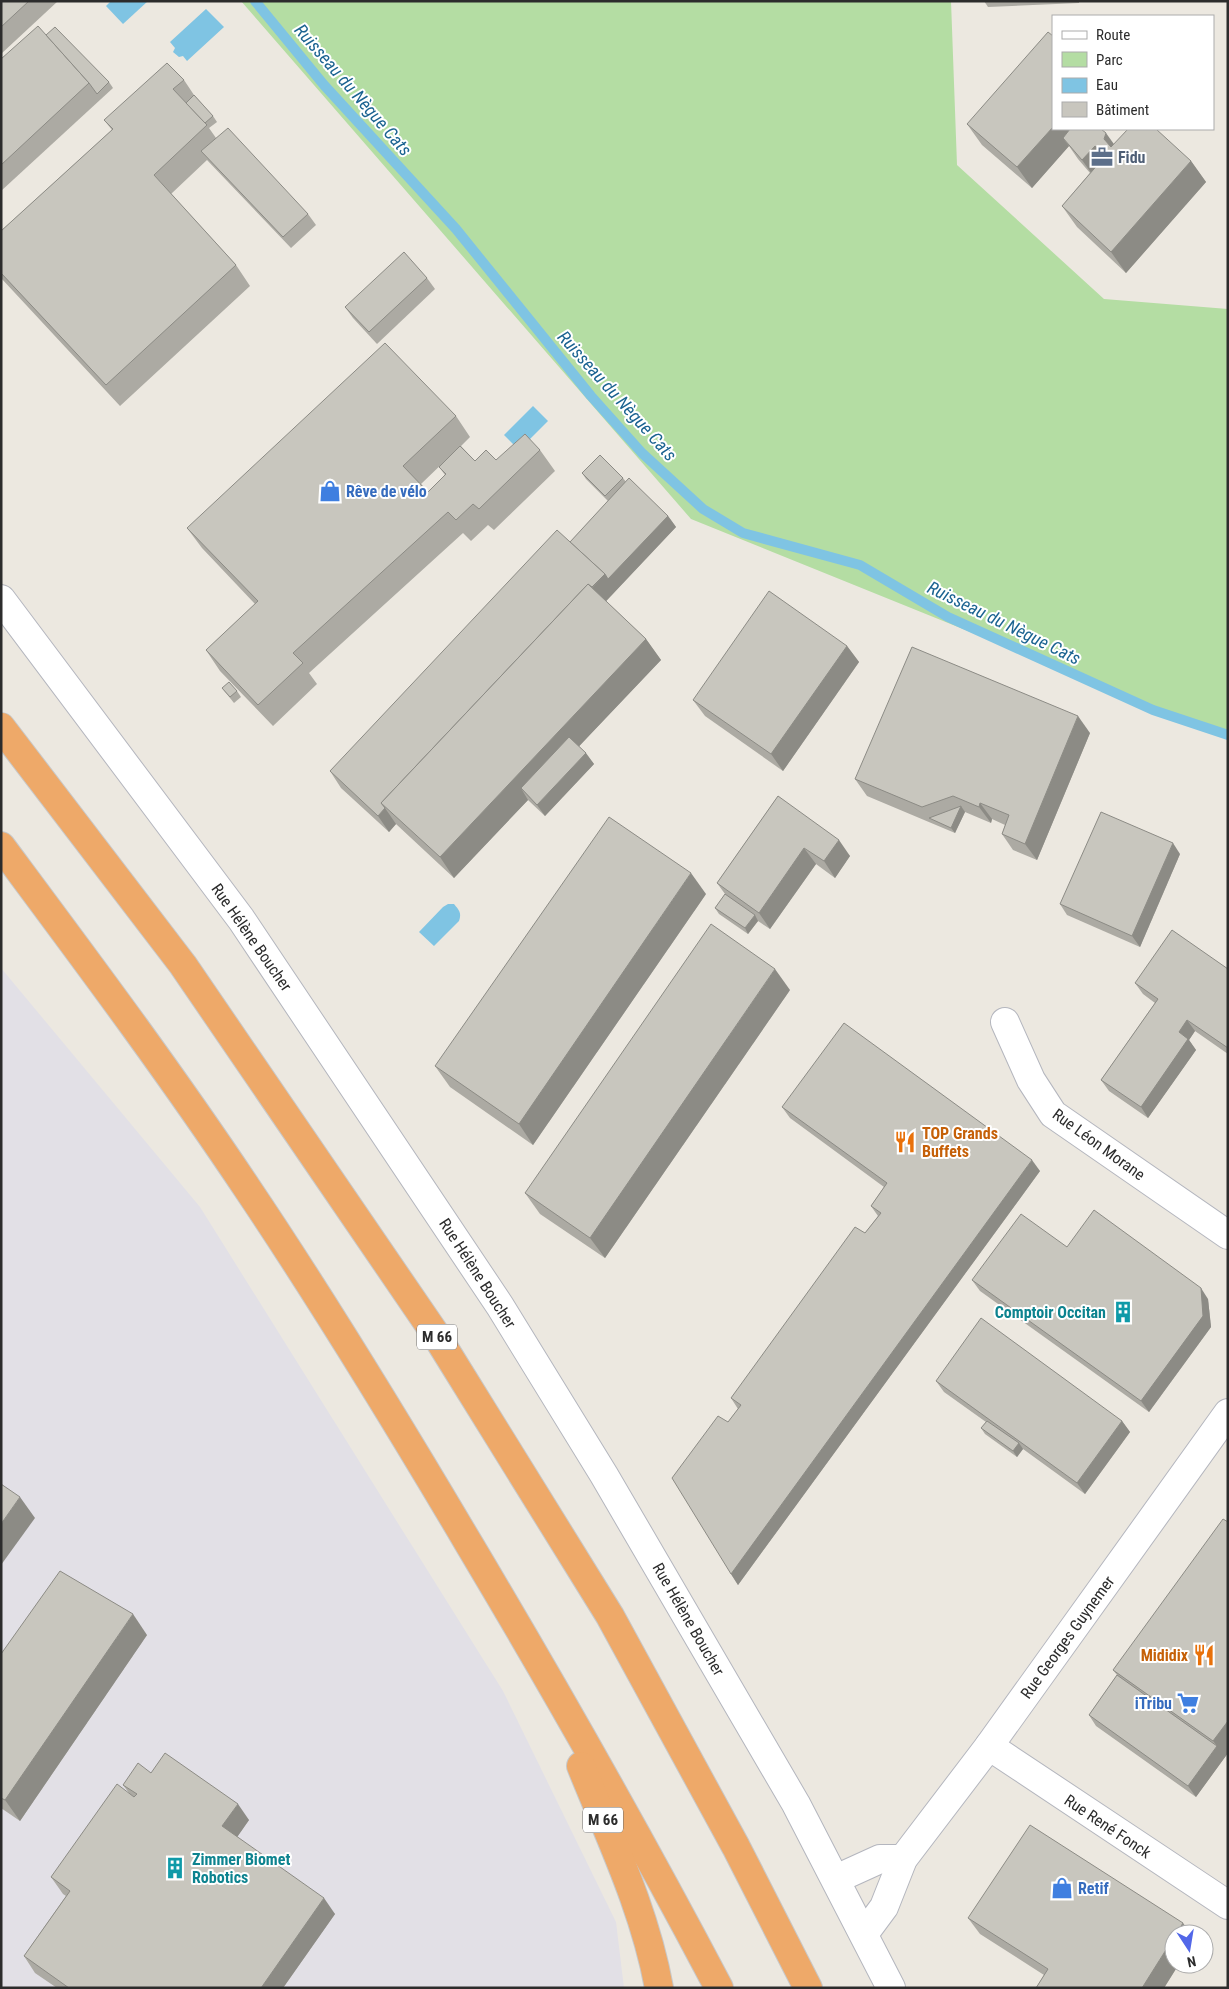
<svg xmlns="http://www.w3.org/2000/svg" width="1229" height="1989" font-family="'Roboto Condensed',sans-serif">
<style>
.industrial{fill:#e2e0e6}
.green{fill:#b4dda3}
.water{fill:#7fc4e3}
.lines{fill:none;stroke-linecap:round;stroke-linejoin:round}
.stream{stroke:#7fc4e3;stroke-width:10}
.minor-casing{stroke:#b4b6be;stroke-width:30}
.highway-casing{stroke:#c8c8c8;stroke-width:30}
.minor{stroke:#fff;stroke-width:28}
.highway{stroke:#eea969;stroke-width:28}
.wall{fill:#acaaa3;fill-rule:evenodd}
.shaded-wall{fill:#8c8b85}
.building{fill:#c8c6be;stroke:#8c8b85}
.labels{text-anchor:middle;stroke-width:4;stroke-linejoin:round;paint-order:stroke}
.shield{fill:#fff;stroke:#6b6b6b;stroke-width:1}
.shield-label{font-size:15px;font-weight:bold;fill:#2c2c2c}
.service-label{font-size:16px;font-weight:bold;fill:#4e5e75;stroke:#fff;text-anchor:start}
.shop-label{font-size:16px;font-weight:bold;fill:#366cbe;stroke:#fff;text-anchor:start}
.street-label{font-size:16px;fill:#2c2c2c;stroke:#fff}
.food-label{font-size:16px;font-weight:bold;fill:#c56008;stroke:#fff;text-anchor:start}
.culture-label{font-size:16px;font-weight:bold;fill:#0d838f;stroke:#fff;text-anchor:end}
.water-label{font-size:18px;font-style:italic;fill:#1b6391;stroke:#fff}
</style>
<rect width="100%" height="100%" fill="#ece8e0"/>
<polygon class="industrial" points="1,968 200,1207 503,1691 616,1922 624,1988 1,1988"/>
<polygon class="green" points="241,1 951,1 957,165 1104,299 1228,309 1228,736 691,519"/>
<g class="water">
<polygon points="111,1 148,1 123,24 106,6"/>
<polygon points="206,9 224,27 187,61 183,56 179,57 173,52 175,48 170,42"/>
<polygon points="533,406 548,421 519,450 504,435"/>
<path d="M448,904H454C459,910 462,913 459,921L434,946L419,932L443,907Z"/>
</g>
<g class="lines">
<polyline class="stream" points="255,1 324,85 456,229 591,396 642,453 703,509 743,533 860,565 948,617 1153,710 1228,735"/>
<g class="minor-casing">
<g id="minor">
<polyline points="1,599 241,919 500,1306 604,1475 796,1804 891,1988"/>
<polyline points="1005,1022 1031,1080 1053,1114 1228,1235"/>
<polyline points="989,1746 1228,1905"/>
<polyline points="836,1879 880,1859 903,1859"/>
<polyline points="864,1934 884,1907 903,1859 989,1746 1228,1413"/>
</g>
</g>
<g class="highway-casing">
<g id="highway">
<polyline points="1,727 183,965 434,1332 610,1616 736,1847 808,1988"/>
<path d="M1,846C85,959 169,1071 247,1188C325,1304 398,1424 469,1544C556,1690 640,1838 719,1988"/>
<path d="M581,1766C610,1838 645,1910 659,1988"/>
</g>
</g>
<use href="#minor" class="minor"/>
<use href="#highway" class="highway"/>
</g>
<g class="wall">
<polygon points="1,1 58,1 1,54"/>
<polygon points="984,1 1079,1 1079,3 988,7"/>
<polygon points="46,35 109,82 113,88 1,191 1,59"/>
<polygon points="184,80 194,95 213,116 217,122 209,128 216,138 308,214 316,225 291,248 207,160 171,194 236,265 250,286 120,406 1,278 1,231 112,130 104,120"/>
<polygon points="967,124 1053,129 1114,144 1191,161 1206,182 1126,273 1077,227 1062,206 1090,173 1078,159 1069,146 1032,188 982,145"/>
<polygon points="427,278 435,289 377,344 353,318 345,307"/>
<path d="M456,416L470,437L461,446L475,461L496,460L540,450L555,471L494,530L488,525L471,541L463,533L309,673L317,684L273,726L220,671L206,650L255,604L202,548L187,528ZM447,459L439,467L445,475L428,492L421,484Z"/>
<polygon points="582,473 623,478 626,482 668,516 676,527 606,601 646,639 661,660 579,746 594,764 545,816 528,800 454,878 396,824 389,832 341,788 330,771 570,542 608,501 586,479"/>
<polygon points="847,646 859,662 783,771 705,716 693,700"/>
<polygon points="222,688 237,691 241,697 234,703"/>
<polygon points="1090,733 1037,860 1013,850 1002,834 1005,825 992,819 991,823 965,812 955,833 867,796 855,779"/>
<polygon points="778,796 850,856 835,878 816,864 770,929 758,921 748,934 719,914 715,908 725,894 717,883"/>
<polygon points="1180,854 1140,947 1067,915 1060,904"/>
<polygon points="706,894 533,1145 450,1087 435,1066"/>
<polygon points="1228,969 1228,1054 1195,1031 1189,1040 1196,1050 1148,1118 1109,1091 1101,1080 1155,1003 1143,994 1135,983"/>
<polygon points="790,990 605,1258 540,1214 525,1193"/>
<polygon points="782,1107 1040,1171 738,1585 731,1574 728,1422 738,1409 731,1398 865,1233 878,1216 871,1206 884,1187 790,1118"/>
<polygon points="972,1280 1208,1299 1211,1327 1149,1412 980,1291"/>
<polygon points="936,1381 1122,1421 1130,1432 1085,1494 1023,1449 1017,1457 985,1434 981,1428 986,1422 944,1392"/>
<polygon points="1228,1522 1228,1753 1196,1797 1096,1726 1089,1715 1117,1675 1113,1670"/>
<polygon points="147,1635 20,1821 1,1808 1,1654"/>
<polygon points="151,1773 249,1820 237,1837 335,1914 283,1988 57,1988 35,1973 24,1956 66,1896 63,1894 51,1877 129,1793 123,1785"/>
<polygon points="968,1918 1174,1964 1179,1964 1164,1988 1036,1988 1044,1975 980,1934"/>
</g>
<g class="shaded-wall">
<polygon points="1053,127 1053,129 1072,129 1063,138 1069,146 1032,188 1017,167"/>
<polygon points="1106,133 1121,154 1118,160 1104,139"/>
<polygon points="1095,146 1110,167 1097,181 1082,160"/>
<polygon points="1191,161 1206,182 1126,273 1111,252"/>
<polygon points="668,516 676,527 400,820 386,807 605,574"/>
<polygon points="646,639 661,660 530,798 521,788 528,800 454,878 440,857"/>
<polygon points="847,646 859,662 783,771 771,754"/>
<polygon points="1078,716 1090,733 1037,860 1025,844"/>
<polygon points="586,753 594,764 545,816 537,805"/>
<polygon points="980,803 992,819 991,823 979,807"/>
<polygon points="961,806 965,812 955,833 951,828"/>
<polygon points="385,808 396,824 389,832 378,816"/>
<polygon points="839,840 850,856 835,878 824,861"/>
<polygon points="1173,843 1180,854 1140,947 1132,936"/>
<polygon points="804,848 816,864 770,929 759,913"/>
<polygon points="691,873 706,894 533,1145 519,1124"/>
<polygon points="755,915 758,921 748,934 745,928"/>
<polygon points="775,969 790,990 605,1258 590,1238"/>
<polygon points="1187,1020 1195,1031 1189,1040 1196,1050 1148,1118 1141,1107 1179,1032"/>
<polygon points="1032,1160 1040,1171 738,1585 731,1574"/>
<polygon points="1201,1288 1208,1299 1211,1327 1149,1412 1141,1401"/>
<polygon points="1122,1421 1130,1432 1085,1494 1077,1483"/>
<polygon points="1019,1443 1023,1449 1017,1457 1013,1451"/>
<polygon points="20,1497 35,1518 1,1565 1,1524"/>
<polygon points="133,1614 147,1635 20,1821 5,1800"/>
<polygon points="1228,1721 1228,1753 1196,1797 1188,1786 1217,1746 1213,1741"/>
<polygon points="238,1804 249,1820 233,1843 222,1826"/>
<polygon points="324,1898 335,1914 283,1988 261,1988"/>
<polygon points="1183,1923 1191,1934 1176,1934"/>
<polygon points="1174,1937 1174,1964 1179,1964 1164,1988 1142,1988"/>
</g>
<g class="building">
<polygon points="1,1 29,1 1,27"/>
<polygon points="38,26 89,83 1,165 1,59"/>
<polygon points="55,27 109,82 97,94 89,83 46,35"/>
<polygon points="1048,32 1053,36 1053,127 1017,167 967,124"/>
<polygon points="167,63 184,80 173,89 207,125 154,175 236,265 106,385 1,273 1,231 113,129 104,120"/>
<polygon points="194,95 213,116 205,123 186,103"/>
<polygon points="228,128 308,214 283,237 201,151"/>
<polygon points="1070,129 1101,129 1106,133 1104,139 1111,147 1128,129 1156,129 1191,161 1111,252 1062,206 1106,155 1095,146 1082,160 1063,138"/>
<polygon points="404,252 427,278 369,332 345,307"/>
<polygon points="385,343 456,416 403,466 428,492 446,474 439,467 460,446 475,461 486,450 496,460 525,434 540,450 479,509 473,504 456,520 448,512 293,653 303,663 258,705 206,650 258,601 187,528"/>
<polygon points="600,455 623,478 605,496 582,473"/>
<polygon points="629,478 668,516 608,579 605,574 570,542"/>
<polygon points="557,530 605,574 592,587 588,584 381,803 385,808 378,816 330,771"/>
<polygon points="588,584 646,639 440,857 381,803"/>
<polygon points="769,591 847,646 771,754 693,700"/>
<polygon points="912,647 1078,716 1025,844 1002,834 1009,815 980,803 979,807 953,796 922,807 855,779"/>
<polygon points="229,682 237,691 230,697 222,688"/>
<polygon points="569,737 586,753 537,805 521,788"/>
<polygon points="778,796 839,840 824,861 804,848 759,913 717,883"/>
<polygon points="961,806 951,828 929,818"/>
<polygon points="1101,812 1173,843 1132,936 1060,904"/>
<polygon points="609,817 691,873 519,1124 435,1066"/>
<polygon points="725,894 755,915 745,928 715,908"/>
<polygon points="711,924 775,969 590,1238 525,1193"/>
<polygon points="1172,930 1228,969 1228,1048 1187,1020 1179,1032 1188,1039 1141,1107 1101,1080 1158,999 1135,983"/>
<polygon points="844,1023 1032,1160 731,1574 672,1478 718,1416 728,1422 741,1405 731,1398 855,1227 865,1233 881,1213 871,1206 887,1183 782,1107"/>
<polygon points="1094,1210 1201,1288 1203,1316 1141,1401 972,1280 1021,1214 1067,1247"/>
<polygon points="981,1318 1122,1421 1077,1483 936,1381"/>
<polygon points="987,1421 1019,1443 1013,1451 981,1428"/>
<polygon points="1,1484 20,1497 1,1524"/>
<polygon points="1223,1519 1228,1522 1228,1721 1213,1741 1113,1670"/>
<polygon points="60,1571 133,1614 5,1800 1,1798 1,1654"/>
<polygon points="1117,1675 1217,1746 1188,1786 1089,1715"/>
<polygon points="165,1753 238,1804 222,1826 324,1898 261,1988 69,1988 24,1956 70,1891 51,1877 117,1784 134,1797 137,1794 123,1785 138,1763 151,1773"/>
<polygon points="1030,1825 1183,1923 1176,1934 1174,1934 1174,1937 1142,1988 1036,1988 1048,1969 968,1918"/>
</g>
<defs>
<g id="office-bare" transform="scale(1.725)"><path d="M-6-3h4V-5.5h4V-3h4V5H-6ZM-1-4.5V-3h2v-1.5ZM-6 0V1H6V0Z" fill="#5c6f8a" stroke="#fff" stroke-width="2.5" paint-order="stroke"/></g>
<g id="shop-bare" transform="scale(1.725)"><path d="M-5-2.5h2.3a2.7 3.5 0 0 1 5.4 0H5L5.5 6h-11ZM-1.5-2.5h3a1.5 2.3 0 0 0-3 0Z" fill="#3f7fe0" stroke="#fff" stroke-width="2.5" paint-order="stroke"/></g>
<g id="restaurant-bare" transform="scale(1.725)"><path d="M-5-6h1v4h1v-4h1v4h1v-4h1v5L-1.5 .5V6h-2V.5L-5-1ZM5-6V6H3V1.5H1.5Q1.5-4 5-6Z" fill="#e8710a" stroke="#fff" stroke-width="2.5" paint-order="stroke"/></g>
<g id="building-bare" transform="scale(1.725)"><path d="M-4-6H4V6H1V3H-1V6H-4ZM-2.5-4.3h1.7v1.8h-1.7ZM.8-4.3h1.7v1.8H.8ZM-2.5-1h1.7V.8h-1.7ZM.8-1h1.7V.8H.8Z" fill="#0f9aa8" stroke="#fff" stroke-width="2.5" paint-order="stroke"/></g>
<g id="supermarket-bare" transform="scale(1.725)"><path d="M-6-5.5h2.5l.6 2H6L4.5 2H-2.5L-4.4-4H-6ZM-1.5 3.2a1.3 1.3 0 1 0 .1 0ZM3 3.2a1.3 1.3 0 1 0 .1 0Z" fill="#3f7fe0" stroke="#fff" stroke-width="2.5" paint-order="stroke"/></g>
</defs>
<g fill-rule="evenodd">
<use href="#office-bare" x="1102" y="157"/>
<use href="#shop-bare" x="330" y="491"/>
<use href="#restaurant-bare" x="905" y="1142"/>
<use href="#building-bare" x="1123" y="1312"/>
<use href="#restaurant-bare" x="1204" y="1655"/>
<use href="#supermarket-bare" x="1188" y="1703"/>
<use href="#building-bare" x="175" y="1868"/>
<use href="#shop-bare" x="1062" y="1888"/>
</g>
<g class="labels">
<g class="shield">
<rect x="417" y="1324.5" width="40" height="25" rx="4"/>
<rect x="583" y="1807.5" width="40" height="25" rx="4"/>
</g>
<g class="shield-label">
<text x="437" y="1342">M 66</text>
<text x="603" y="1825">M 66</text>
</g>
<g class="service-label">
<text x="1118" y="163">Fidu</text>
</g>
<g class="shop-label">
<text x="346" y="497">Rêve de vélo</text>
<text x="1172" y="1709" text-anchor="end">iTribu</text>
<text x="1078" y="1894">Retif</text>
</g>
<g class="street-label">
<text transform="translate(252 937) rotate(55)" y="6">Rue Hélène Boucher</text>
<text transform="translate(1099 1144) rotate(36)" y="6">Rue Léon Morane</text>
<text transform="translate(478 1273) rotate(57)" y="6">Rue Hélène Boucher</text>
<text transform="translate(689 1619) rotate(60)" y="6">Rue Hélène Boucher</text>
<text transform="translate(1067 1637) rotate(-54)" y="6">Rue Georges Guynemer</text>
<text transform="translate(1108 1826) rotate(34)" y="6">Rue René Fonck</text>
</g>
<g class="food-label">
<text x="922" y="1139">TOP Grands<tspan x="922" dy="18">Buffets</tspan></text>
<text x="1188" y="1661" text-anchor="end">Mididix</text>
</g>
<g class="culture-label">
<text x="1106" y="1318">Comptoir Occitan</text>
<text x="192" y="1865" text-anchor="start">Zimmer Biomet<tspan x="192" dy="18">Robotics</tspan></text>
</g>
<g class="water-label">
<text transform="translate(353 90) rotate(49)" y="6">Ruisseau du Nègue Cats</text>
<text transform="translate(617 396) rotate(48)" y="6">Ruisseau du Nègue Cats</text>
<text transform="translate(1004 623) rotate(26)" y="6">Ruisseau du Nègue Cats</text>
</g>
</g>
<rect width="1229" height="1989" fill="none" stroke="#2c2c2c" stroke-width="5"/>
<rect x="1052" y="15" width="162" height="115" fill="#ffffff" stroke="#ababab"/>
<rect x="1062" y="31" width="25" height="8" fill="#ffffff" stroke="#ababab"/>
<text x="1096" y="40" font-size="15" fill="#2c2c2c">Route</text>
<rect x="1062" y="52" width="25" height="15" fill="#b4dda3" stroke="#ababab"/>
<text x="1096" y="65" font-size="15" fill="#2c2c2c">Parc</text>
<rect x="1062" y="78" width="25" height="15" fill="#7fc4e3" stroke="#ababab"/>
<text x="1096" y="90" font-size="15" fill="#2c2c2c">Eau</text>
<rect x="1062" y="102" width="25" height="15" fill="#c8c6be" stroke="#ababab"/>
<text x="1096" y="115" font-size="15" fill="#2c2c2c">Bâtiment</text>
<g transform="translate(1189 1949) rotate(168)"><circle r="24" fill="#ffffff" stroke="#ababab"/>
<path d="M0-4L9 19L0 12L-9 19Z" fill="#5267e8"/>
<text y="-8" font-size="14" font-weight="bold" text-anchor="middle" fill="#2c2c2c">N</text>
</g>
</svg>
